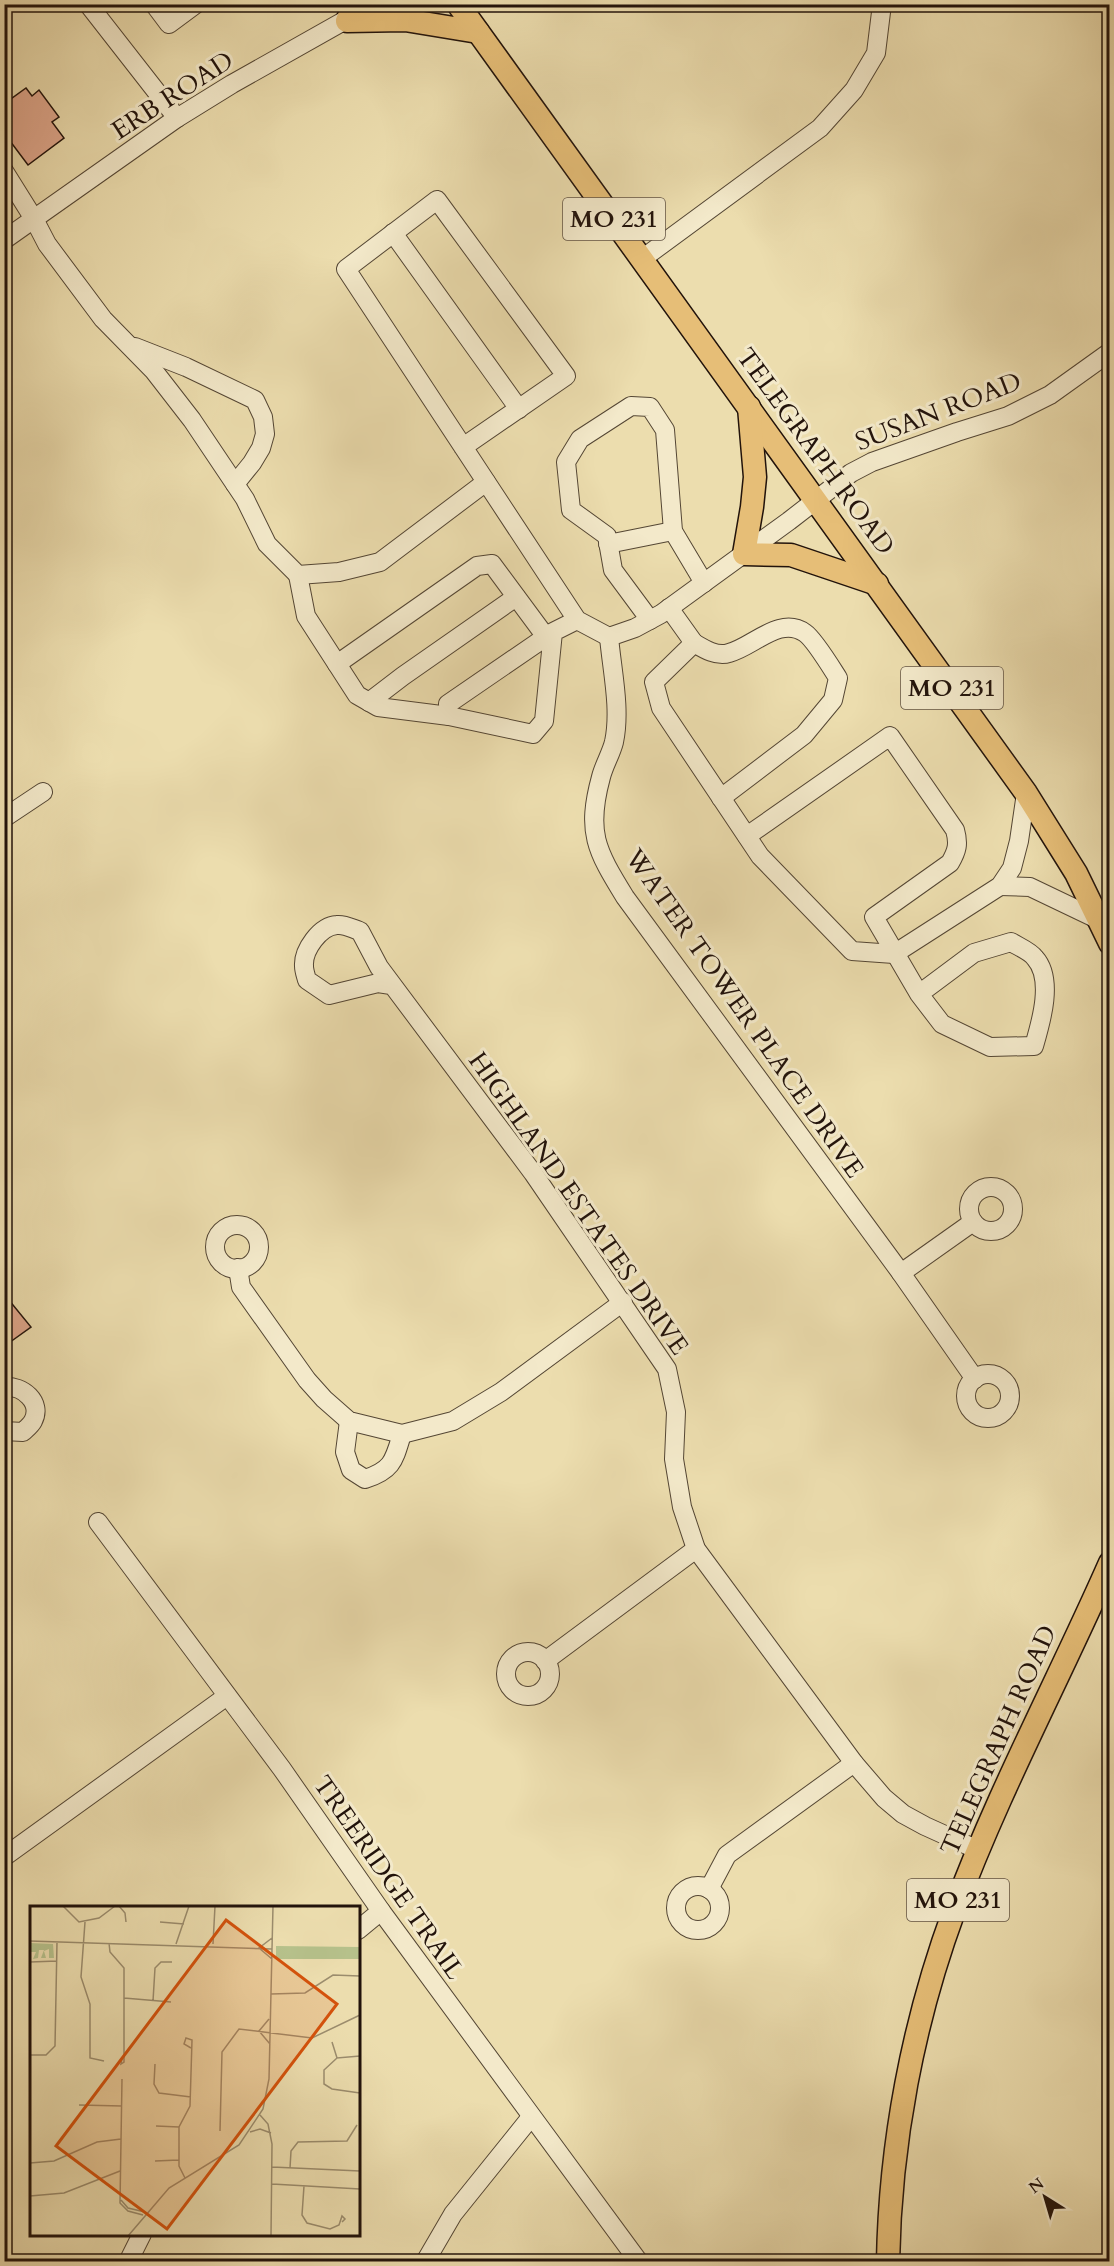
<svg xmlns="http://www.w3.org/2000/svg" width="1114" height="2266" font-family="Cardo,serif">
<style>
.building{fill:#dfa78c;stroke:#22130b;stroke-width:1.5}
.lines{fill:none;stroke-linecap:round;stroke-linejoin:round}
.minor-casing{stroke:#544634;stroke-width:20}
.major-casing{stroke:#22130b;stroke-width:25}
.minor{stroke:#f3e9ca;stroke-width:18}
.major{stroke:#e6be77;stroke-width:22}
.labels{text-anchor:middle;stroke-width:6;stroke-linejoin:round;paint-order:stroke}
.shield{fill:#f3e9ca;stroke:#615344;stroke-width:1.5}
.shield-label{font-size:24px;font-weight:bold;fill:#22130b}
.street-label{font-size:26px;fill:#22130b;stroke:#f3e9ca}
.inset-road{fill:none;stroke:#9b8c6d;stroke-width:1.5}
.view{fill:#d4520c;fill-opacity:0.15;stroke:#d4520c;stroke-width:3}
.inset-edge{fill:none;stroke:#22130b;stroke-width:3}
</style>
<rect width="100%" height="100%" fill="#ecddae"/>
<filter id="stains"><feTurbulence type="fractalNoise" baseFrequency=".00333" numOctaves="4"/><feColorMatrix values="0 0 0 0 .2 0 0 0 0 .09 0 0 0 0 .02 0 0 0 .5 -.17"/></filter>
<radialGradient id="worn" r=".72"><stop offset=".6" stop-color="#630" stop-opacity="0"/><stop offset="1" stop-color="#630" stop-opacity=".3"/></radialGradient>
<g class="building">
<polygon points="26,88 32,96 39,90 59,117 52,122 64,138 28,165 4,133 4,104"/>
<polygon points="4,1294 31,1327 6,1345 4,1344"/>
</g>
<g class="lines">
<g class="minor-casing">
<g id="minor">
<polyline points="88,4 177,118"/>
<polyline points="154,4 169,24 196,4"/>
<polyline points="4,171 34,219 47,244 103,319 154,371 192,420 245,499 267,544 298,575 339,572 380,562 486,482"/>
<polyline points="393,233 519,409"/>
<polyline points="4,240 177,118 232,84 374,4"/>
<polyline points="642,259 820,128 854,90 876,53 882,4"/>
<polyline points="135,347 186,367 255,400 263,417 265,434 261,448 252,463 235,484"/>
<polyline points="463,447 566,376 437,200 346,269 577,620 609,637"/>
<polyline points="608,544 673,531"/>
<polyline points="298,575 306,616 357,695 378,707 449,716"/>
<polyline points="669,608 694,643 654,682 661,708 760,856 852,951 894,954 1000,886 1012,868 1019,841 1026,793"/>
<polyline points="650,620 613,570 607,536 571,510 566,462 580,439 631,406 650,407 665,430 673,531 704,583"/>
<polyline points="553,632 544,721 533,734 449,716 448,704 553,632 577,620"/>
<path d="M694,643C704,649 717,657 729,653C753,647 780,615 805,633C814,639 831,667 838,678L833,700L804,735L721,798"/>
<polyline points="337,664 477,566 492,564 546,637"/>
<polyline points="369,702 403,676 516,597"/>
<polyline points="4,818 43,792"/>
<path d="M747,836L890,736L955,830C959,844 957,851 950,863L874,917L919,994L942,1024L990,1047L1034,1046C1041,1022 1054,979 1035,958C1030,951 1019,947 1011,942L974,953L919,994"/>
<polyline points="1000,886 1030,887 1099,920"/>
<path d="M391,985L378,983L329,995L307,980C306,976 304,971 304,966C303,950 320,926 337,925C345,924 353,929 360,931L379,967L533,1173L667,1369L676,1412L674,1459L682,1507L696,1549L854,1763L884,1798L903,1814L925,1826L978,1850"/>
<circle cx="991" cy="1209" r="22"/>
<circle cx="237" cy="1247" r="22"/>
<polyline points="238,1268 241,1287 307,1380 324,1399 349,1421 402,1434 453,1421 501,1392 623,1302"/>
<polyline points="901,1273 973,1222"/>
<circle cx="988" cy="1396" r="22"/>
<path d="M975,1379L901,1273L625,897C596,850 586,832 601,777C604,765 611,754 614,742C621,709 612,671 609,637L635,628L661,614L789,521L851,473L872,462L957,432L1008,416L1050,395L1110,352"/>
<path d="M4,1387C22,1385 43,1402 33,1421C31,1425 26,1429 23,1432L4,1431"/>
<path d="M349,1421L345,1452L351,1470L365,1479C393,1470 394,1460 402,1434"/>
<polyline points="98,1522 282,1769 381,1911 639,2262"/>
<circle cx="528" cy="1674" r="22"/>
<polyline points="545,1661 696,1549"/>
<polyline points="4,1857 227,1696"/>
<circle cx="698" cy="1908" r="22"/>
<polyline points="709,1889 727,1855 854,1763"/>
<polyline points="358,1930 381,1911"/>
<polyline points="128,2262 142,2234"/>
<polyline points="425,2262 453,2214 531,2117"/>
</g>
</g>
<g class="major-casing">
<g id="major">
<polyline points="355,4 347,21 405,20 478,32"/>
<polyline points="458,4 1026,793 1076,873 1110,943"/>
<polyline points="749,407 755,477 752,507 744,554 791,555 877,584"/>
<path d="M888,2262C890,2143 913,2022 954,1911C998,1792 1059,1679 1110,1563"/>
</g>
</g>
<use href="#minor" class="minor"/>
<use href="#major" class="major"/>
</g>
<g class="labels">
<g class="shield">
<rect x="563" y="198" width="102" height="42" rx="4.5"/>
<rect x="901" y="667" width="102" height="42" rx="4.5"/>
<rect x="907" y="1879" width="102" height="42" rx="4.5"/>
</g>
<g class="shield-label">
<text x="614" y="227">MO 231</text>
<text x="952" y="696">MO 231</text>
<text x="958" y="1908">MO 231</text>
</g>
<g class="street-label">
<text transform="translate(172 95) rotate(-33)" y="9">ERB ROAD</text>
<text transform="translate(938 411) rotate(-21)" y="9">SUSAN ROAD</text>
<text transform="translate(816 451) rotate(54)" y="9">TELEGRAPH ROAD</text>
<text transform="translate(745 1013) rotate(55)" y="9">WATER TOWER PLACE DRIVE</text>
<text transform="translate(579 1203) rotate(55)" y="9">HIGHLAND ESTATES DRIVE</text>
<text transform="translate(998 1740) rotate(-66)" y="9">TELEGRAPH ROAD</text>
<text transform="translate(389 1877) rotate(55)" y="9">TREERIDGE TRAIL</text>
</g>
</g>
<g transform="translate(30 1906)">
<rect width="330" height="330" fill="#ecddae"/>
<path d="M0,37L23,38L24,52H19V43L14,45L16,52H11L14,44H9L8,52L3,53L6,46H0Z" fill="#b6c18b"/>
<path d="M246,40L330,41V53H246Z" fill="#b6c18b"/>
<path class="inset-road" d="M33,0L49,16L69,12L85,0M89,0L95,7L96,16M55,16L51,71L60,98V152L74,155M130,16L154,18M0,35L242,43M79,37L80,46L94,62V156L91,158L92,152M146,38L159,0M183,38L185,0M242,53L229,42L242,32M0,56L27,55M241,88L275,87L303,69L330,70M94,92L141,96M123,95L125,62L131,56H142M239,113L229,125L240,138M302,136L307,152L330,150M0,149H16L25,140L27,36M307,152L294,164V178L302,183L330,187M125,158L124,178L129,187L161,191M92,173L90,297L98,305L113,309M49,199L92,200M230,209L238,218L242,238L241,330M126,220L149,221M190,225L192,146L209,123L282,132L330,109M220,226L230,223L241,227M125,255L149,254M0,257L24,255L67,236L91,233M242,261L330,265M260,262L261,245L268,236L317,235L327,219M155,272L149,260V221L160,200L162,134L156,132L154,138L161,142M242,278L330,283M274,280L272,309L277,317L300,323L309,319L312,310L315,313L312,316M0,290L34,287L90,265M91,294L98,302L115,306M98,330L139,282L209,239L233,203L239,173L243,0"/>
<path class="view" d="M196,14L307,98L137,323L26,240Z"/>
<rect width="330" height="330" class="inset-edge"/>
</g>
<rect width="1114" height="2266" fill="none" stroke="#ecddae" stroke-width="24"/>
<rect x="6" y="6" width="1102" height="2254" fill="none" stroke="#22130b" stroke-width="3"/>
<rect x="12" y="12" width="1090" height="2242" fill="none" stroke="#22130b" stroke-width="1.5"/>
<g transform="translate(1045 2197) rotate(323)" stroke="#f3e9ca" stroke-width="4.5" paint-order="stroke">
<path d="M0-4.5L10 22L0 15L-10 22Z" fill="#22130b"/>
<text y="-9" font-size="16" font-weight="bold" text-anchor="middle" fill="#22130b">N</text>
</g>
<rect width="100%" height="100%" filter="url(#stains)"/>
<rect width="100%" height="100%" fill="url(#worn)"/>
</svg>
